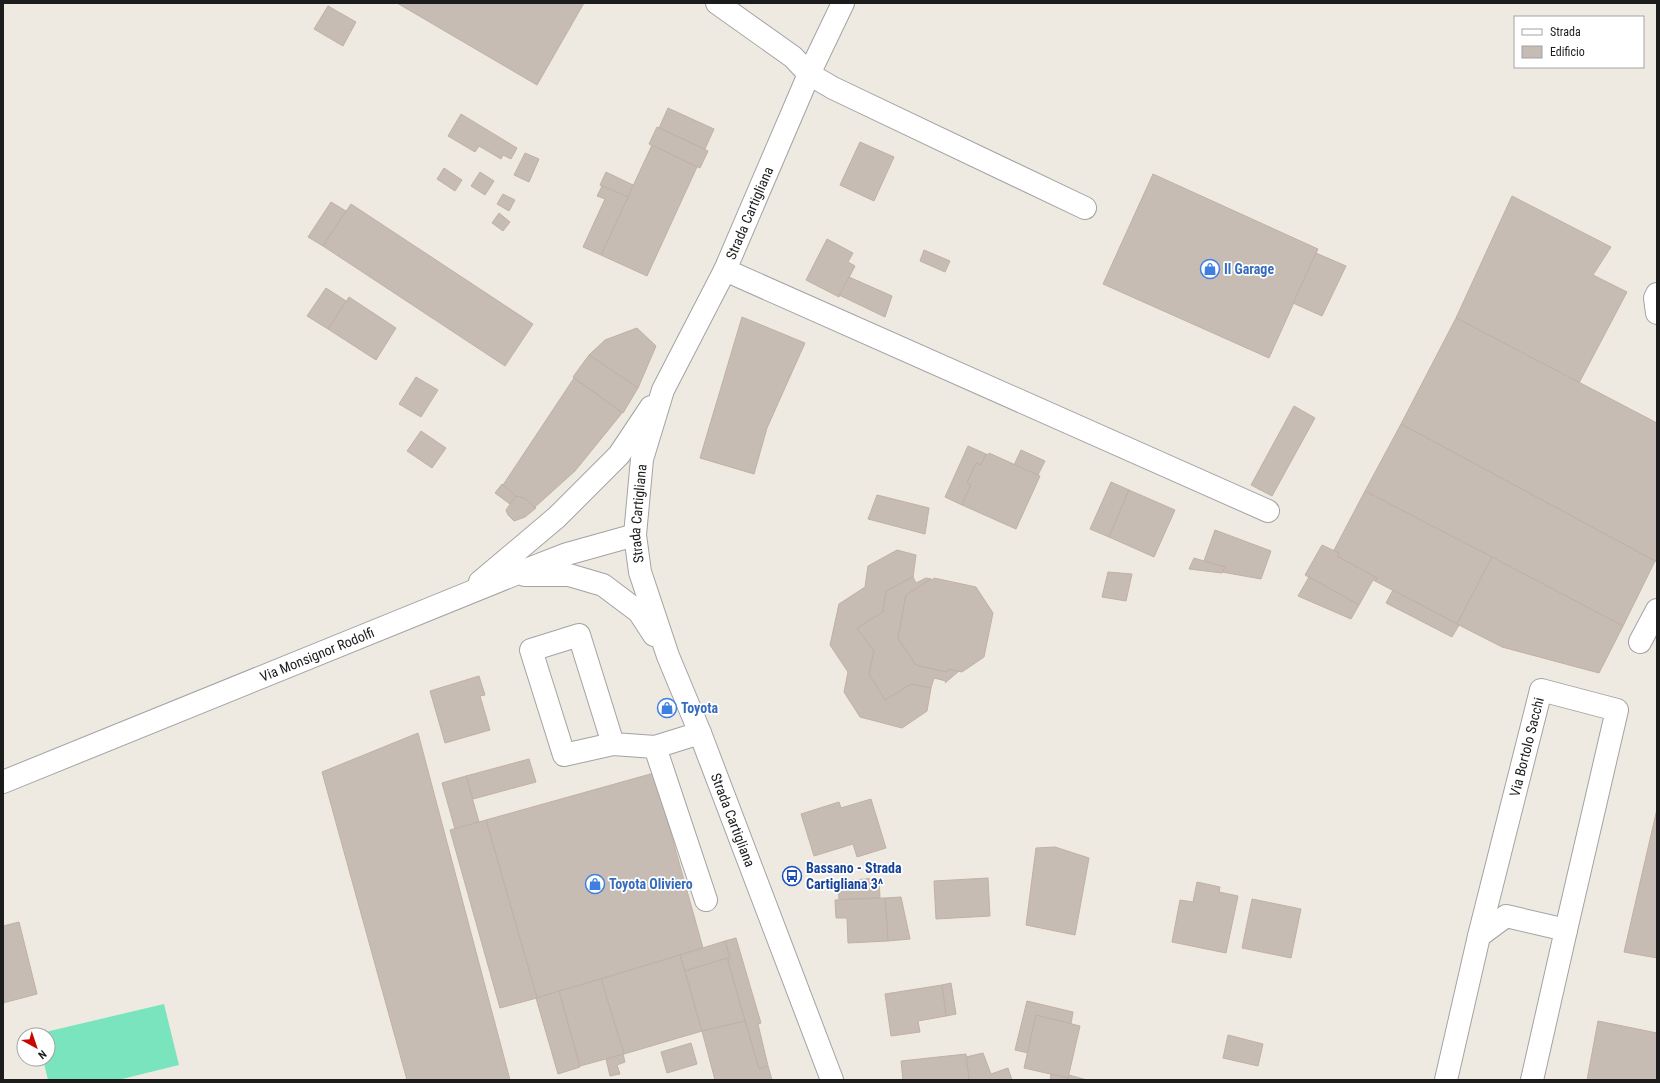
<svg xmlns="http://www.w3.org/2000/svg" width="1660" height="1083" font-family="'Roboto Condensed',sans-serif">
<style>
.pitch{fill:#79e4be}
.building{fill:#c6bcb4;stroke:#c1b1a2}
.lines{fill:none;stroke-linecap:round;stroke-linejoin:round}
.minor-casing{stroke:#a3a3a3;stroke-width:24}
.minor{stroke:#fff;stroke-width:22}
.labels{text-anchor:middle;stroke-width:3.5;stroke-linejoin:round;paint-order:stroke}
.street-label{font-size:14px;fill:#1c1c1c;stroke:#fff}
.shop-label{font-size:14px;font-weight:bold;fill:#366cbe;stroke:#fff;text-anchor:start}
.transit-label{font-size:14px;font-weight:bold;fill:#164399;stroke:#fff;text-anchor:start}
</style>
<rect width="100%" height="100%" fill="#eeeae1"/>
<polygon class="pitch" points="164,1004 179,1065 118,1080 48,1080 43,1059 48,1059 48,1035 37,1034"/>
<g class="building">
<polygon points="397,3 584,3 537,85"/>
<polygon points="328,6 356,22 343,46 314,29"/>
<polygon points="668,108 714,129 705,149 659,128"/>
<polygon points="461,114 517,148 511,159 503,155 501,159 479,146 475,152 448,136"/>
<polygon points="657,127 708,151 700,168 649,144"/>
<polygon points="860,142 894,157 874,201 840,185"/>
<polygon points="652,145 697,167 647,276 601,255"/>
<polygon points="525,153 539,159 529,182 514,175"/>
<polygon points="444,168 462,180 455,191 437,179"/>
<polygon points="480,172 494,181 485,195 471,186"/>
<polygon points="606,172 633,185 628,197 600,185"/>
<polygon points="1153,174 1318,249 1269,358 1103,284"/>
<polygon points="602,186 628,197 601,255 583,247 605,199 597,196"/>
<polygon points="503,194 515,200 509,211 497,204"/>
<polygon points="1512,196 1611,247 1593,275 1627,292 1579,383 1456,318"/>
<polygon points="331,202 346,211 323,246 308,237"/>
<polygon points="351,204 533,324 505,366 323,246"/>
<polygon points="499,213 510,222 503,231 492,223"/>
<polygon points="827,239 853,253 848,262 855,266 839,297 806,280"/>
<polygon points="924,250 950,261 945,272 920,261"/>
<polygon points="1316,253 1346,266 1322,316 1293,303"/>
<polygon points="849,277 892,296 885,317 839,295"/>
<polygon points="326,288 346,301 328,329 307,316"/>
<polygon points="349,297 396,328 376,360 328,329"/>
<polygon points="742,317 805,343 767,428 754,474 700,458"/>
<polygon points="1456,318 1657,423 1657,562 1401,424"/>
<polygon points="637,328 656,346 638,388 589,355 605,340"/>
<polygon points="589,355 638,388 623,413 573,377"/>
<polygon points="416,377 438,390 421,417 399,404"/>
<polygon points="574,378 622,413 575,471 535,507 524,498 517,497 503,485"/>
<polygon points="1294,406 1315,418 1272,496 1251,485"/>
<polygon points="1401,424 1655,561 1623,626 1365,491"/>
<polygon points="421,431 446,448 432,468 407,451"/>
<polygon points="968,446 986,454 981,465 976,463 967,483 971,485 962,505 945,497"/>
<polygon points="1021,450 1045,461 1038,475 1014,465"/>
<polygon points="989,453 1040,476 1016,529 962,505 971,485 967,483 976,463 981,465 986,454 988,455"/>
<polygon points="1111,482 1129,490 1109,537 1090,529"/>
<polygon points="502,484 516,496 510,504 495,493"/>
<polygon points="1129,490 1175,510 1154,557 1109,537"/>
<polygon points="1365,491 1492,557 1457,624 1375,581 1377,578 1337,556 1339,553 1334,550"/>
<polygon points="877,495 929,508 925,534 868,519"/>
<polygon points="516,496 524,498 536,508 525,517 514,521 508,515 506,510"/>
<polygon points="1215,530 1271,551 1261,579 1222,572 1225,567 1204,561"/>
<polygon points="1322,545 1339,553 1337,556 1377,578 1375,581 1373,580 1359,605 1305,575"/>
<polygon points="897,550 916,555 913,577 886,591 883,612 857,628 874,651 869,674 885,700 911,684 931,688 927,711 902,728 860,717 844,692 848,672 830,645 839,604 865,587 868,566"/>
<polygon points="1492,557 1623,626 1599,673 1502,647 1457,624"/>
<polygon points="1194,558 1204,561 1225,567 1222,573 1189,569"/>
<polygon points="1108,572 1132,574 1126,601 1102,597"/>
<polygon points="913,577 916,583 926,578 931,579 906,595 898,638 916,665 947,672 948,669 959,671 945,683 946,681 934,678 931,688 911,684 885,700 869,674 874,651 857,628 883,612 886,591"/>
<polygon points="1309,577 1359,605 1351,619 1298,596"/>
<polygon points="934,578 976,587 993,613 984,657 962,672 948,669 947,672 916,665 898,638 906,595 931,579 933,580"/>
<polygon points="1393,590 1459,625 1452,637 1386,603"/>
<polygon points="479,676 485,695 480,696 490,730 445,743 430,691"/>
<polygon points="418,733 510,1080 407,1080 322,772"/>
<polygon points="529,759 536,782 473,799 466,776"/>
<polygon points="654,773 703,948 537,998 486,820"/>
<polygon points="466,776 479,822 455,829 442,783"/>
<polygon points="871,799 886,848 857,857 853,844 814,856 801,814 839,802 841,808"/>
<polygon points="1657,809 1657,958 1624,952"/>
<polygon points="486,820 537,998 500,1008 450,830"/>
<polygon points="1055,847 1089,858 1075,935 1026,925 1036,848"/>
<polygon points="879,878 880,898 839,899 838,881"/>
<polygon points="988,878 990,916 936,919 934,881"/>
<polygon points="1197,882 1220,887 1219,892 1238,896 1226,953 1172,942 1180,900 1193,902"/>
<polygon points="901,897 910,939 888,941 885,898"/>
<polygon points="880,898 885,898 888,941 848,943 847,918 836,918 835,900"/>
<polygon points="1252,899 1301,909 1291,958 1242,948"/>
<polygon points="19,922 37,994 3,1003 3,926"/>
<polygon points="736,938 761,1023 758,1024 768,1066 759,1069 727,958 730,958 725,941"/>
<polygon points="725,941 730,958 685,971 680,955"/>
<polygon points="680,955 702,1031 624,1054 601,979"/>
<polygon points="727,958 745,1021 702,1031 685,971"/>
<polygon points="601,979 624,1054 580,1066 559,991"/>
<polygon points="951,983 956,1014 946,1016 942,985"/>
<polygon points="942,985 946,1016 918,1021 920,1032 891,1036 885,994"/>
<polygon points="559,991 580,1067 558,1074 536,998"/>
<polygon points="1027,1001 1073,1012 1071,1024 1036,1015 1028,1053 1015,1050"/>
<polygon points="1036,1015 1080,1026 1068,1078 1024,1068"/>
<polygon points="745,1021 759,1069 768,1066 772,1080 715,1080 702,1031"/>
<polygon points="1598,1021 1657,1033 1657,1080 1587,1080"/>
<polygon points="1228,1035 1263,1044 1258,1066 1223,1058"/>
<polygon points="691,1043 697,1064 667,1073 661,1052"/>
<polygon points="983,1053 991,1074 1008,1068 1012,1080 969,1080 966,1057"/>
<polygon points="623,1054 625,1062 617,1065 620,1074 610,1076 606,1059"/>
<polygon points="966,1054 969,1080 903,1080 901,1061"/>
<polygon points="1051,1074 1068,1078 1069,1075 1087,1080 1050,1080"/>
</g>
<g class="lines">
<g class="minor-casing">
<g id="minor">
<polyline points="717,3 793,57 809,74 833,88 1085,208"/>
<polyline points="725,270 1268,511"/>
<polyline points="1657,294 1655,298 1657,313"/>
<polyline points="525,575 569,575 603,585 639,612 654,635"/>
<polyline points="480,582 557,517 619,455 651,407"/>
<polyline points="1640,642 1657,610"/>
<polyline points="613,744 579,635 531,650 564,755 613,744 655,747 700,733"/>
<polyline points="655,747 706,900"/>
<path id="s1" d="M3,782L513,575L567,554L635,535"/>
<path id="s2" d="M1479,936L1541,690L1617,710L1566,930"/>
<path id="s3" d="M832,1080L700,733L668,656L640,572L635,535L642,459L663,390L725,270L809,74L843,3"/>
<polyline points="1446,1080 1479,936 1506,916 1566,930 1532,1080"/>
</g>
</g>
<use href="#minor" class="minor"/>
</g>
<defs>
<g id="shop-ring" transform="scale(1)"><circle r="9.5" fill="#fff" stroke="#3f7fe0" stroke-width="1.5"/><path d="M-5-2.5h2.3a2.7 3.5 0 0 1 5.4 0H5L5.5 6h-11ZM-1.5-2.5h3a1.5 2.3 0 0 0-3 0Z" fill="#3f7fe0"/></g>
<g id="bus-ring" transform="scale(1)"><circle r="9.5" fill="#fff" stroke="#1a4fb4" stroke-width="1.5"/><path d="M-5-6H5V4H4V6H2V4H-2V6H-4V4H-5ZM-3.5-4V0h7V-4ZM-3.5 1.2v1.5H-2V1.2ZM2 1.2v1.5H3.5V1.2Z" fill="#1a4fb4"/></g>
</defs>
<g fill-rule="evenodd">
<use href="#shop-ring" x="1210" y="269"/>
<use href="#shop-ring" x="667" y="708"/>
<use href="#bus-ring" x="792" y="876"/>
<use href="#shop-ring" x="595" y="884"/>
</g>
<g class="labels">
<g class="street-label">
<text dy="5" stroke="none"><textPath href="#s3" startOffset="926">Strada Cartigliana</textPath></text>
<text dy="5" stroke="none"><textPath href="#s3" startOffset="602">Strada Cartigliana</textPath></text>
<text dy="5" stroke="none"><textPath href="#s1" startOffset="339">Via Monsignor Rodolfi</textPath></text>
<text dy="5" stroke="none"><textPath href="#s2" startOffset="195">Via Bortolo Sacchi</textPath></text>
<text transform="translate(733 820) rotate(69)" y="5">Strada Cartigliana</text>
</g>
<g class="shop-label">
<text x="1224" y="274">Il Garage</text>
<text x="681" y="713">Toyota</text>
<text x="609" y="889">Toyota Oliviero</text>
</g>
<g class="transit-label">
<text x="806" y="873">Bassano - Strada<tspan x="806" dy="16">Cartigliana 3^</tspan></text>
</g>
</g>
<rect width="1660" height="1083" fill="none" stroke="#1c1c1c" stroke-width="8"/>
<rect x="1514" y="16" width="130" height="52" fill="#ffffff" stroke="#a4a4a4"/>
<rect x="1522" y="29" width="20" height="6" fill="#ffffff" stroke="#a4a4a4"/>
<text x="1550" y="36" font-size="12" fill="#1c1c1c">Strada</text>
<rect x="1522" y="46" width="20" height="12" fill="#c6bcb4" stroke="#a4a4a4"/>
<text x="1550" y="56" font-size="12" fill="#1c1c1c">Edificio</text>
<g transform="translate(36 1047) rotate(140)"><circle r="19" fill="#ffffff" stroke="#a4a4a4"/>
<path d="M0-3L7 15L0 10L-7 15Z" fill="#c80600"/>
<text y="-6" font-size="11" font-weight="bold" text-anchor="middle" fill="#1c1c1c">N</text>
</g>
</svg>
